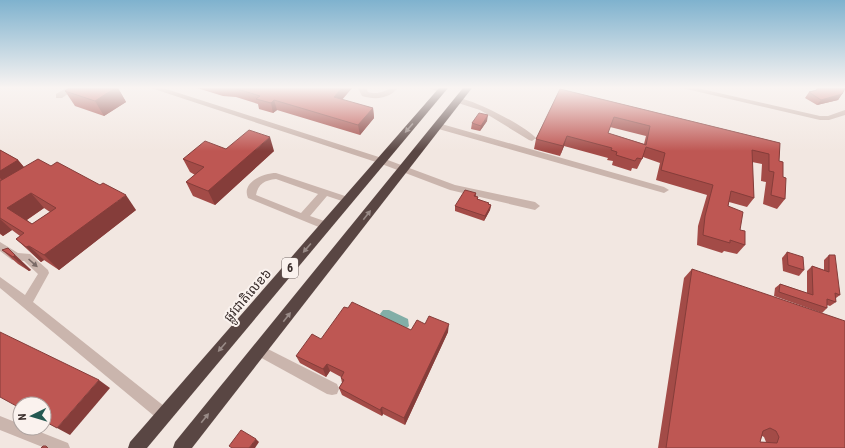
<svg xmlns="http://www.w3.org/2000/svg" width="845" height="448" font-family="'Roboto Condensed','Noto Sans Khmer',sans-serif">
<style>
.water{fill:#82aea7}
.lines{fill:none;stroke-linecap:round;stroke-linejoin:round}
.minor{fill:#cab5ad;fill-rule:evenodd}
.highway{fill:#594643;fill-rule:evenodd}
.wall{fill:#a34b47;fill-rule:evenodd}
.shaded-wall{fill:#853d3a}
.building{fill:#be5753;stroke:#853d3a;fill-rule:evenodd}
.oneway{fill:#998b87}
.oneway2{fill:#7a6a66}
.labels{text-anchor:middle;stroke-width:4;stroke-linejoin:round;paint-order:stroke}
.shield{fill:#faf2ee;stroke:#736866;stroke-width:1}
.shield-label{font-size:12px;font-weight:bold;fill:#392d2b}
.street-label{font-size:13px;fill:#392d2b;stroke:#faf2ee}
</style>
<rect width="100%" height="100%" fill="#f2e7e1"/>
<polygon class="water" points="383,310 389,310 408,319 409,326 407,328 381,316 380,314"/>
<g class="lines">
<g class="minor">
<polygon points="66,88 76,88 62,98 56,98 56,94"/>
<polygon points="151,88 163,88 385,159 455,185 535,202 540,206 535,210 450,190 379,163"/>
<path d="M358,88H366L368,92C380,96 386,88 398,88C388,99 376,100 362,96Z"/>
<polygon points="429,88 441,88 446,91 442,93"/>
<polygon points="682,88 697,88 820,116 828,116 845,110 845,115 829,120 820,120"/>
<path d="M455,98C469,96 527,127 536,138L532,141L529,140L480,110L455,102Z"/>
<polygon points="438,123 664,187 669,190 664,193 435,128 435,124"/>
<path d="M276,173L351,198L353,200L348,203L327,196L310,216L330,223L331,226L330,229L326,230L248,198C241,182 264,173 276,173ZM276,179L318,194L301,213L256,195C258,184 265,180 276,179Z"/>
<polygon points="0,242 18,253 30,254 48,270 49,273 33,302 169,410 171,415 169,420 164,422 159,420 0,288 0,277 25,295 38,274 24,261 12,260 0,251"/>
<polygon points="260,345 337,384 339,389 337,394 332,395 327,394 256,355 254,351 256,347"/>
<polygon points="0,416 20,424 20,428 30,428 68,443 70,448 45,448 0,430"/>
</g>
<g class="highway">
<polygon points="439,88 448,88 147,448 128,448 130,442"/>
<polygon points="463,88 472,88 192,448 173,448 175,442"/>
</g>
</g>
<g class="wall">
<polygon points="69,88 118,88 126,102 104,116 75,106 65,91"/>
<polygon points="197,88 352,88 342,100 373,108 374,118 360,135 277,110 273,113 259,109 258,104 236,97 223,96"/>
<polygon points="817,88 845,88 842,94 838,100 817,105 805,98 809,92 816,90"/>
<path d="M560,89L780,143L779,161L783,177L785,199L777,209L763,204L766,182L761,181L762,164L752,162L754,198L747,207L729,202L728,206L740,230L745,245L737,254L724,251L722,253L697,245L698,226L707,195L656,180L660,163L643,157L637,169L632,168L631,171L612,165L613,161L607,160L608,158L564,146L560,156L534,149L536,139ZM610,127L646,136L644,144L608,133Z"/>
<polygon points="487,121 480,131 471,129 472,123"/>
<polygon points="226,149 274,151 215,205 193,196 186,182 195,175 190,172 183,159"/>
<path d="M0,150L18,160L24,167L136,210L59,270L44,260L41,262L16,239L20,236L12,230L3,236L0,234ZM44,208L50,212L32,224L27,220Z"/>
<polygon points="476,193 476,196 478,197 478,199 491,205 490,210 484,221 455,211 455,206"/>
<polygon points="8,248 31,270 29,271 18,264 2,250"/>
<polygon points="787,252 804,270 799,276 783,271 782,258"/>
<polygon points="829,255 840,295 836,298 836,302 830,306 827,305 827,308 822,313 774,296 775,288 780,284 807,293 807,271 812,266 824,270 824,260"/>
<path d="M692,269L845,448H658L684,278ZM762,436L764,437L766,442H760Z"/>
<polygon points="411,330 448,332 405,425 383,414 382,416 342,395 339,388 342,383 341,378 341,377 330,371 326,377 300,363 296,356 321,339"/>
</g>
<g class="shaded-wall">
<polygon points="115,88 118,88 126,102 104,116 95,101"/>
<polygon points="342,88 352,88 335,107 334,97"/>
<polygon points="842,94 838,100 817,105 821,100"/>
<polygon points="274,100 277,110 273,113 271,103"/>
<polygon points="373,108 374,118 360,135 358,125"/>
<polygon points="488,115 487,121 480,131 481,126"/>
<polygon points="567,136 564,146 560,156 563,146"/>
<polygon points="270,137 274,151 215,205 208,191"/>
<polygon points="18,160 31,176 10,188 0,178 0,171"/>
<polygon points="31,193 44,208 22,223 7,208"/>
<polygon points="126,195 136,210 59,270 44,255"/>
<polygon points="491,205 490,210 484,221 485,216"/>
<polygon points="0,219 12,230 3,236 0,233"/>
<polygon points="29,246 44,260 41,262 26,247"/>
<polygon points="15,255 31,270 29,271 13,257"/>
<polygon points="449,324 448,332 405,425 404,418"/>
<polygon points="327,364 330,371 326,377 323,369"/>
<polygon points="99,380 110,388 70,435 57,428"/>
<polygon points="382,407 383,414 382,416 380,410"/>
<polygon points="256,439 259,442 255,448 249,448"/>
</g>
<g class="building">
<polygon points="69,88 115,88 95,101 65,91"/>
<polygon points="234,88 342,88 334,97 373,108 358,125 274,100 271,103 256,99 260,96"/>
<polygon points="818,88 845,88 842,94 821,100 809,92 817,90"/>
<path d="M560,89L780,143L779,161L783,162V177L786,178L785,199L771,195L774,172L769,171V154L752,150L754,198L731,191L728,206L743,212L740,230L745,231V245L730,240V243L703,235L705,216L713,185L661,170L665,153L646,147L642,159L637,158L635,161L616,155L617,152L611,150L612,148L567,136L563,146L536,139ZM614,117L650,126L646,145L608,133Z"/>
<polygon points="479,113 488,115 481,126 472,123"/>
<polygon points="249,130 270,137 208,191 186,182 204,167 183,159 205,141 226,149"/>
<polygon points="0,150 18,160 0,171"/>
<path d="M38,159L51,166L57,162L100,185L103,183L126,195L44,255L29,246L26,247L16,239L24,233L0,218V181ZM31,193L56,208L32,224L7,208Z"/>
<polygon points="465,190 476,193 474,196 478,197 477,199 489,203 488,204 491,205 485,216 455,206"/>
<polygon points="8,248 15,255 13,257 2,250"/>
<polygon points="787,252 803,257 804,270 788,265"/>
<polygon points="829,255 835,255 840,295 835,293 836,302 827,299 827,308 779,292 780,284 813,295 812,266 829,272"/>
<path d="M692,269L845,321V448H666ZM770,428L776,431L779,437L777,443L760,442L763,431Z"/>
<polygon points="352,302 411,330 417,320 425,324 429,316 449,324 404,418 382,407 380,410 339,388 344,380 341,378 344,372 327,364 323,369 296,356 312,334 321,339 344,307 348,308"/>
<polygon points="0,332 99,380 57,428 44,421 44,404 20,404 20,408 0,397"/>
<polygon points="241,430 256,439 249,448 232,448 229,446"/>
<polygon points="43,446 46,446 48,448 41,448"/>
</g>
<defs><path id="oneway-solid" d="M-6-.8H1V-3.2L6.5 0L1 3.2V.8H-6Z"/></defs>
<g class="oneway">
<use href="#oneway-solid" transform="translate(409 128) rotate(131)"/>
<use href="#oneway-solid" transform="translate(367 215) rotate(-52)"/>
<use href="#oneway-solid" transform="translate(307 248) rotate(131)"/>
<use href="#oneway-solid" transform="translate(287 317) rotate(-52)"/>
<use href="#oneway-solid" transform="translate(222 347) rotate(131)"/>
<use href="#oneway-solid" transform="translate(205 418) rotate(-51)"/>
</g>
<use class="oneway2" href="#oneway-solid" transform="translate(33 263) rotate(42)"/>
<linearGradient id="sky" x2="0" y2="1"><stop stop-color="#7fb2ce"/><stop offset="0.58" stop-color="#f9f4f2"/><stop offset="1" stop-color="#f9f4f2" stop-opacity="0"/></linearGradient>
<rect width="845" height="151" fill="url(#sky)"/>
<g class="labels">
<rect class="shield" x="282" y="258" width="16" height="20" rx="3"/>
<g class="shield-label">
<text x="290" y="272">6</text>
</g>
<g class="street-label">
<text transform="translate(247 295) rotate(-49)" y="5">ផ្លូវជាតិលេខ៦</text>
</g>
</g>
<g transform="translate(32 416) rotate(265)"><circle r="19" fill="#faf2ee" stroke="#ada3a0"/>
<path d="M0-3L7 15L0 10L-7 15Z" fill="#235851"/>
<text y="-6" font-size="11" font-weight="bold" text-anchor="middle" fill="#392d2b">N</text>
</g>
</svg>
